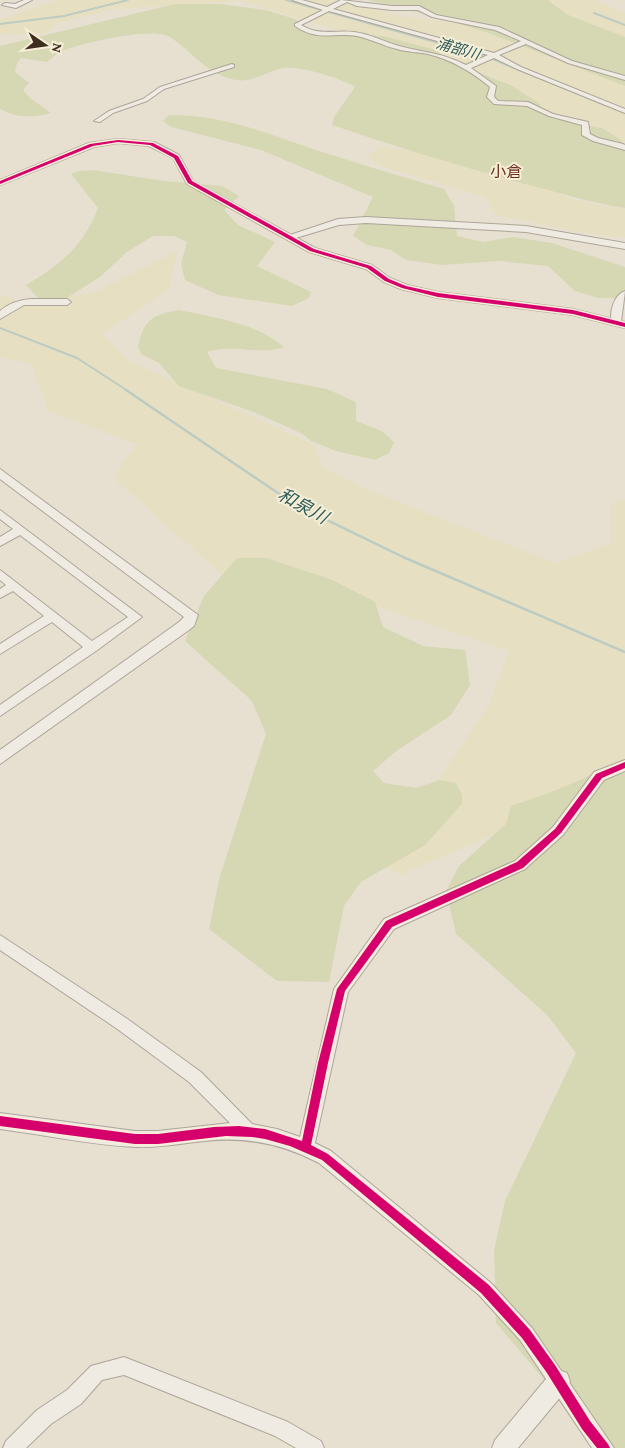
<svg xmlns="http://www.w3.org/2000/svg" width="625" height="1448" font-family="'Crimson Pro','Noto Sans JP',serif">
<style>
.farmland{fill:#e6dfc2}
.green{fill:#d6d7b3}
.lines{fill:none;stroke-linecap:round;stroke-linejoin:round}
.stream-far1{stroke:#bcccc2;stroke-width:2}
.stream{stroke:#bcccc2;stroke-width:2.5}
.minor-casing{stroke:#ada599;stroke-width:2}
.tertiary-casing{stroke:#ada599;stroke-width:2}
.minor{fill:#efebe3;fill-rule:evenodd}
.tertiary{fill:#efebe3;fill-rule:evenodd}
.cycleway-casing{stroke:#f7eed8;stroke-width:3}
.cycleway{fill:#d6006c;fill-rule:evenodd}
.labels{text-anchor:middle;stroke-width:4;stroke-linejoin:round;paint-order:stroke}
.far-water-label{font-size:15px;font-style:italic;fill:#2f5d5a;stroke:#f7eed8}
.far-quarter-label{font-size:16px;fill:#6b2e1e;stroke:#f7eed8}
.water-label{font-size:18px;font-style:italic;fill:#2f5d5a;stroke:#f7eed8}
</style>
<rect width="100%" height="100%" fill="#e7e0d1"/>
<g class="farmland">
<polygon points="57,0 348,0 401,16 472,25 540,0 595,0 625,13 625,144 583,126 509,104 498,78 380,39 344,32 240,1 115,9 55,24 47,33 0,35 0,19"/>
<polygon points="381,146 468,161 583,202 625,209 625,238 576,232 496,215 485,197 383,167 366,156"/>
<polygon points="177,251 169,289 102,334 129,361 315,445 321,466 366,489 555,563 611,543 611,504 625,499 625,778 400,875 352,848 419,829 439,778 488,706 509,651 338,593 233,584 113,478 137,444 48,411 31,363 0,358 0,294 25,305 96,291"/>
</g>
<g class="green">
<polygon points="367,0 547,0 568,15 625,37 625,86 486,32 437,17"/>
<path d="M175,4H220L265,10L295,19L314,32L383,36L432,49L456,63L510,85L539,103L543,111L570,123L602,128L621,140L625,149V208C592,203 561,193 529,185C462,167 397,147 332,125L334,117L355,87C343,79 298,65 283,68C267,71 253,83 236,80C207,75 192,51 170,37C154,26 81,43 62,51C57,53 52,58 47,62L21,58L17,63L15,72L29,83L23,90L30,98L51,113C32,118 17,118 0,109V46Z"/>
<path d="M169,115C223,115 263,132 313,149C356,163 400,176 444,189L454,206L457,236L483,242L513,237L552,243L625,267V298H598L575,291L548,266L499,261L442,265L406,260L391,250L367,245L353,236L373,197L261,150L171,127L163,121Z"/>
<path d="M93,170L164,181L222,186L239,196L224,210L238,225L275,242L257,266L311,292L309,298L292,306L218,295L185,280L181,264L187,242L174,236H153L127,252L100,277L62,301L38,298L26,285C61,264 83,247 98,208L71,174L79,171Z"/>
<path d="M179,310C216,318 254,322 284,347C259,356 232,343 207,352L216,368L327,389L356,402V421L382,431L394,442L389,453L375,460L336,451L311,441L303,434L251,411L179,386L159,363L141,354L138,347C144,319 152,315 179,310Z"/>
<polygon points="237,558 266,558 330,579 375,602 383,627 423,646 465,650 470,685 451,715 395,752 373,771 384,783 416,788 439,780 456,783 462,795 462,804 425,845 361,882 344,906 329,982 277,981 209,929 220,876 266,734 252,701 185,641 204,596"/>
<path d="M608,765L625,770V1448H601L580,1432L542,1377L496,1323L494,1250L505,1201L576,1053L547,1015L456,934L446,891L459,866L506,824L511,806C545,795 578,783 608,765Z"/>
</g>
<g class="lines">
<g class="stream-far1">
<polyline points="286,0 485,56 625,113"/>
<polyline points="594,13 625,25"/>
<polyline points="0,24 64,16 128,0"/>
<polyline points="0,328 77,358 128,391"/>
</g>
<polyline class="stream" points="126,390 294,504 403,557 625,652"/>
<g class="minor-casing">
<g id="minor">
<polygon points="24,0 32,0 16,8 2,5 5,3 15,4"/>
<path d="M292,0H302L327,7L341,0L392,6H419L436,15L499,27L572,61L625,76V80L568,63L526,44L499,55L521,67L625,109V113L517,69L494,58L471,68L496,86L494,97L498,101L528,102L553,114L588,122L590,134L598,138L623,144L625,145V150L593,141L582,135V125L549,116L527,106L494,104L487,97L490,87C472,72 452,60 428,54C418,52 407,52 397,49C384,46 371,39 357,36C333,32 318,42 295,26V24L323,10ZM347,2L357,6L392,10H418L432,17L495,30L521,41L494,53L333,9ZM329,11L488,55L466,65C442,53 427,53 403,47C386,43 371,34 354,32C335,30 319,36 301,25Z"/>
<polygon points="232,64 234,65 234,67 164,89 147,101 113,113 100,122 94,121 109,111 143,99 160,87"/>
<polygon points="118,139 154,142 179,155 193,181 315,248 372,265 390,278 407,285 438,292 573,309 625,322 625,328 573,315 438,298 401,289 384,282 366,269 309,252 187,184 173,158 149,146 118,143 94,147 0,185 0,180 89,143"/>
<path d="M31,299H67L71,302L67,305H24L0,319V311C9,303 19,300 31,299Z"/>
<polygon points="0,510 142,617 96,651 0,716 0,705 83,647 52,622 0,654 0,644 44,616 13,591 0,598 0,589 6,585 0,580 0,570 92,641 128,617 20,535 0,546 0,537 13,529 0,519"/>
<path d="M625,760V771L604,780L563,835L525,869L394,929L348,992L315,1143L331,1151L491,1283L532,1328L614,1448H592L520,1340L479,1295L319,1163C282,1144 246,1136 205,1141C182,1143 159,1148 136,1147C91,1145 45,1135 0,1129V1113L135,1131H158L230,1123L189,1082L116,1028L0,950V935L126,1018L201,1072L252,1124L277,1129L300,1137L334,989L384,919L515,861L553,827L594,772Z"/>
<polygon points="124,1357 288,1422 321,1441 324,1448 296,1448 275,1436 124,1375 102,1380 81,1404 51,1424 26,1448 3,1448 6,1441 37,1410 67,1390 91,1366"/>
</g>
</g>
<g class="tertiary-casing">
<g id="tertiary">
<polygon points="366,217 526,226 625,243 625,249 526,232 366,223 339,225 289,240 284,237 338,219"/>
<path d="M625,291L621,322L616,325L612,324C609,314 613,295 625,291Z"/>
<polygon points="0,469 198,615 194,626 189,630 0,764 0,750 179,622 184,617 0,479"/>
<polygon points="559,1370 567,1373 570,1381 567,1389 518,1448 492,1448 495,1440 551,1373"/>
</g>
</g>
<use href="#minor" class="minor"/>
<use href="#tertiary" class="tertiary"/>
<g class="cycleway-casing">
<g id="cycleway">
<polygon points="118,140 153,143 178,156 192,181 314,249 371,266 389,279 406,286 438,293 573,310 625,323 625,327 573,314 438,297 402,288 385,281 367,268 310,251 188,183 174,158 150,145 118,142 93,146 0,184 0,181 90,144"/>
<polygon points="625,762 625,768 602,778 561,833 523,868 392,927 345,991 328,1063 311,1145 328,1154 489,1285 530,1330 555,1365 590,1421 608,1444 610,1448 597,1448 582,1429 547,1373 522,1338 481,1293 322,1160 290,1146 265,1139 252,1137 226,1136 158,1144 135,1144 0,1126 0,1116 135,1134 158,1134 214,1127 239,1126 265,1129 302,1141 318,1063 337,989 386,921 517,862 555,829 596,774"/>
</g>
</g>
<use href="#cycleway" class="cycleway"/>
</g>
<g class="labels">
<g class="far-water-label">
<text transform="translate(458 49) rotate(16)" y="5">浦部川</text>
</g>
<g class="far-quarter-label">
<text x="506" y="177">小倉</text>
</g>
<g class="water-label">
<text transform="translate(303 506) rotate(29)" y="6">和泉川</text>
</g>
</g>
<g transform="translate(45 45) rotate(103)" stroke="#f7eed8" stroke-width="4" paint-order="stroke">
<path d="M0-4L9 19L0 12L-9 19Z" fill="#3d2e20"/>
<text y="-8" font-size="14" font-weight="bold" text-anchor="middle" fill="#3d2e20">N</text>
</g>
</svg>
